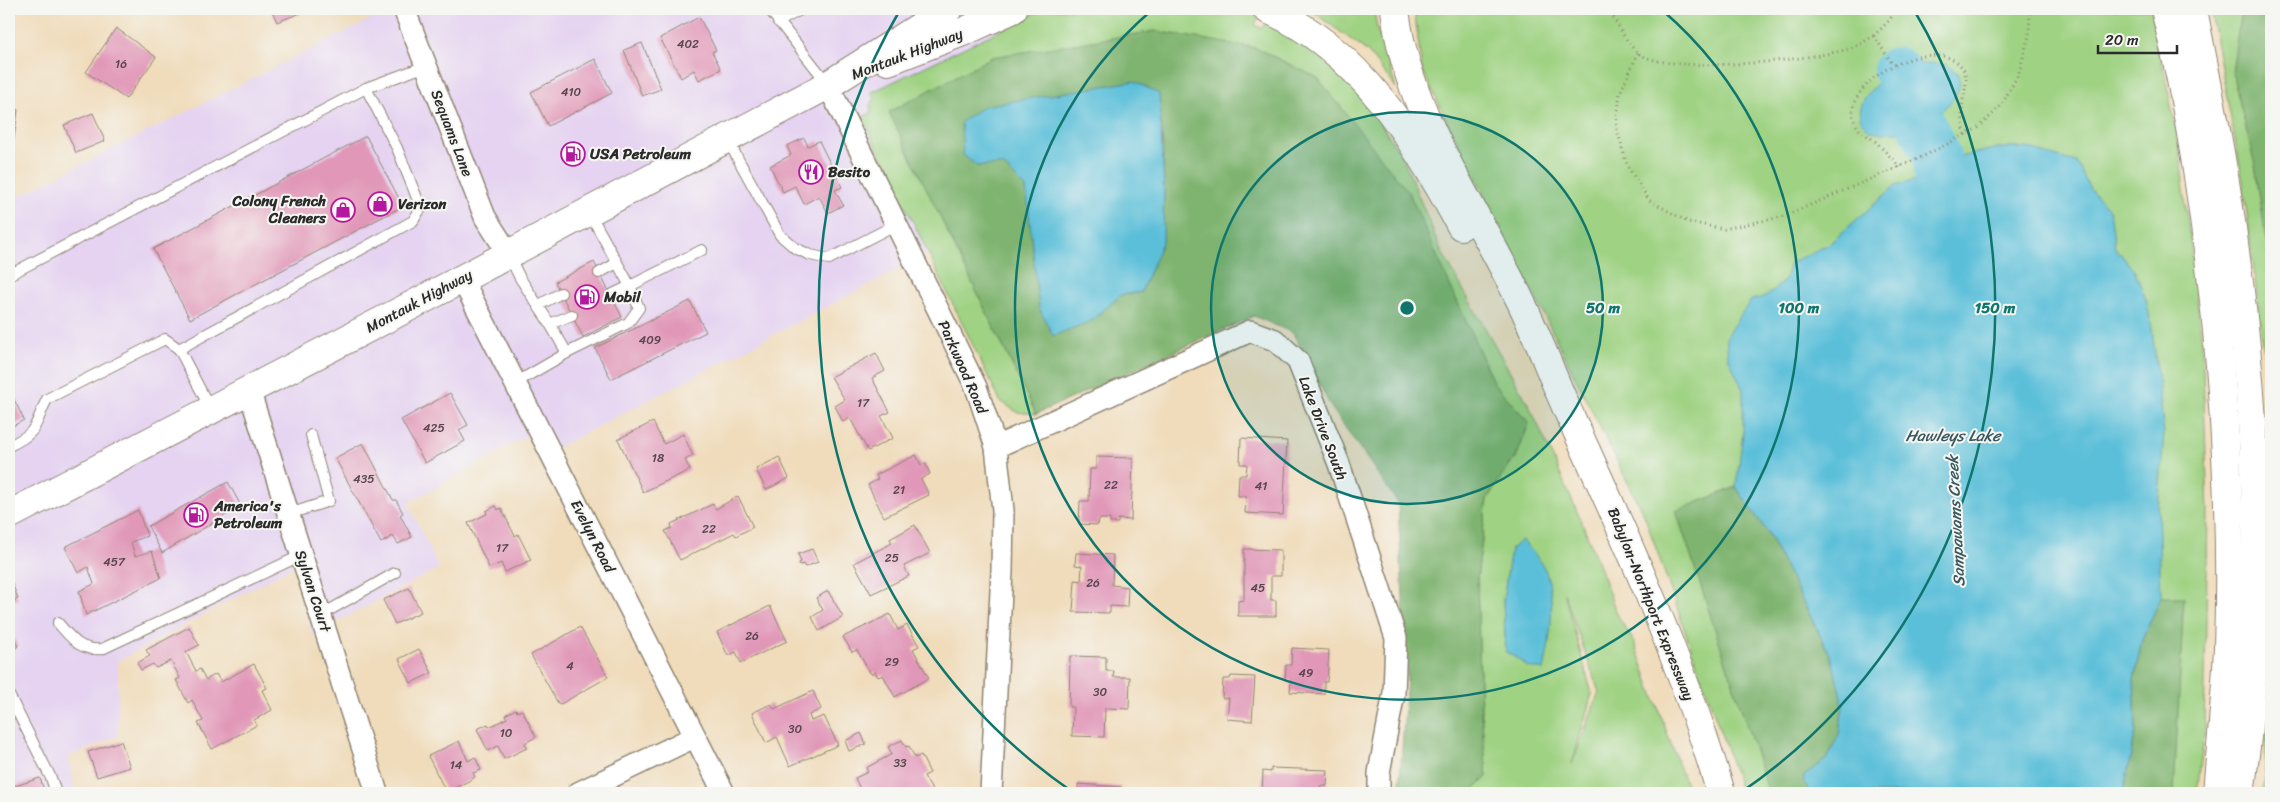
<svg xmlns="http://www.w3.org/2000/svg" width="2280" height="802" font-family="Sriracha,sans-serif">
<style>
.built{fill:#e5d3f1}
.green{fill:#9fd282;stroke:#657e56;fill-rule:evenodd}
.forest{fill:#7fb470;stroke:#55704e;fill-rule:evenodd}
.water{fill:#5bbfd9;stroke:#437582}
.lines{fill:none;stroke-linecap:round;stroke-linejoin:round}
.river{stroke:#5bbfd9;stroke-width:48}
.building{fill:#e198b8}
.lane-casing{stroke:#8e8473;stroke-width:12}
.street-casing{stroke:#8e8473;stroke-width:24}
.primary-casing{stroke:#8e8473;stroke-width:30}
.path{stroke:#8e8473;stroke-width:3;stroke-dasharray:1 4;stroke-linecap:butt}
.lane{stroke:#fff;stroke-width:10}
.street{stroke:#fff;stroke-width:21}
.primary{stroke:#fff;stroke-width:28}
.ring{fill:none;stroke:#0f766e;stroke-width:2.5}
.labels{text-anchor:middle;stroke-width:4;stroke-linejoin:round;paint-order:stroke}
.number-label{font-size:12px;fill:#58464e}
.street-label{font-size:15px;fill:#2b2b2b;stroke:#f6f6f2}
.poi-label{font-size:15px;font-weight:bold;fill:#2b2b2b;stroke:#f6f6f2;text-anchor:start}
.water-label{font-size:16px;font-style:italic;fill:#39575f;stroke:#f6f6f2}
.centre{fill:#0f766e;stroke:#f6f6f2;stroke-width:2.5}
.ring-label{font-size:15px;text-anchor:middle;font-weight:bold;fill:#0f766e;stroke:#f6f6f2;stroke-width:4;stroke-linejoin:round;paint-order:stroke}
</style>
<rect width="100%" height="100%" fill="#f6f6f2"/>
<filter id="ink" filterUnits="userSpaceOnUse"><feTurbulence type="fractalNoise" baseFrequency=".02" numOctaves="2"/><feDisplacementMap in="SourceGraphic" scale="10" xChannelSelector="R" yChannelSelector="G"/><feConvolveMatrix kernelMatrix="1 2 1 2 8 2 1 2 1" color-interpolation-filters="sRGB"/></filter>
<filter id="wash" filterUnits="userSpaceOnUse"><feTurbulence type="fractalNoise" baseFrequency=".0096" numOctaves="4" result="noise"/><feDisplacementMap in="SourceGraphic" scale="20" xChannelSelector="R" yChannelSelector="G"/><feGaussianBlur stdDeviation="1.12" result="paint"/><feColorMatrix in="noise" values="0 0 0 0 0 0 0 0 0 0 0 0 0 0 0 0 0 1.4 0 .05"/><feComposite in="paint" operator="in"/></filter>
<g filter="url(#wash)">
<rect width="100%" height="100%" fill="#f0dcbb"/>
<polygon class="built" points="391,9 1044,9 875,99 871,113 862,116 928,254 555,449 544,426 408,503 439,568 312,635 297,564 118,661 118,736 68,757 76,793 9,793 9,201"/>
<g class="green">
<path d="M1044,9H1245L1259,16L1255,25L1261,28L1269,21L1300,40L1337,72L1366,102L1403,158L1441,251L1529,405L1584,527L1617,614L1634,642L1689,793H1469L1487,777L1481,713L1477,579L1487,499L1512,461L1516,458L1529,423L1493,382L1409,193L1256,48L890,112L1036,414L1017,412L1000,401L862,117L871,113L870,104L875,99L870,93ZM1508,570L1527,667L1523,662L1506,652L1503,601ZM1564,593L1599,692L1572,764L1592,694Z"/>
<polygon points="1309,9 1374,9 1377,29 1396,88 1368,52"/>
<polygon points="1414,9 2151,9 2178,139 2202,342 2208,511 2204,737 2197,793 1742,793 1645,517 1422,70"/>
<polygon points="2210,9 2271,9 2271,519 2266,370 2243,182"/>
<polygon points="2271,621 2271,793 2262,793 2264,785"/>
</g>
<g class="forest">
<polygon points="2251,9 2271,9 2271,273 2255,165 2232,72 2240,16"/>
<path d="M1155,31L1256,48L1318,78L1409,193L1493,382L1529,423L1516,458L1512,461L1487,499L1477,579L1481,713L1487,777L1469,793H1399L1407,677L1398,503L1331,407L1293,333L1254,316L1036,414L889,112L992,57ZM1134,82L1162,125L1164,185L1163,240L1141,292L1121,295L1091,321L1035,272L1032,232L1026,188L1003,165L977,166L1088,89Z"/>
<polygon points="1736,487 1768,533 1832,659 1843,706 1839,734 1828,758 1803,777 1809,793 1769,793 1676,511"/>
<polygon points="2161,597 2184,597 2174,793 2123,793 2136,731 2134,680 2142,640"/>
</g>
<g class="water">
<path d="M1932,63L1947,65L1959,74C1962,95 1952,100 1938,115L1943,141L1922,151L1907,131L1882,133L1869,130C1867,128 1864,124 1862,121C1852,96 1892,69 1912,65C1919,63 1926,64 1932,63Z"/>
<polygon points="1134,81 1159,94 1164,185 1163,240 1141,292 1121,295 1091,321 1053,336 1039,308 1026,188 1003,165 977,166 963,155 961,122 984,106"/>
<polygon points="1998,148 2026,148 2076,162 2090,189 2110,210 2115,247 2135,272 2146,299 2152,328 2164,433 2158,509 2161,597 2142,640 2134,679 2136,731 2123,793 1809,793 1803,777 1828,758 1839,734 1843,706 1832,659 1768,533 1736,487 1743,433 1743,390 1728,357 1726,336 1751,300 1767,296 1785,280 1790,263 1829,244 1895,186 1918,179 1929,171 1927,162 1948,152 1954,158"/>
<path d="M1522,540C1531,550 1545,564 1548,578C1555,605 1550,642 1544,670L1527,667L1523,662L1506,652L1503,601L1511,549Z"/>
</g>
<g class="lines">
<polyline class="river" points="1897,71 1937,157 1940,222"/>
</g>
<g id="blocks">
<g class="building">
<polygon points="275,9 311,9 277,22 272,11"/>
<polygon points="699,17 716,50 712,52 721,69 699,80 694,70 681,78 660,38"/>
<polygon points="116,28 156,57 126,99 86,72"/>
<polygon points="642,43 661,89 642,96 624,50"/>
<polygon points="595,59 612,93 548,126 531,92"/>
<polygon points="9,109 18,110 11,158 9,158"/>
<polygon points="93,113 105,141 76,153 64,125"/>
<polygon points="366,136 403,206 190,319 153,249"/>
<polygon points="804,138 808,146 819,141 842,187 835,190 843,205 828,213 819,196 804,204 795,186 783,192 770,166 791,155 787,146"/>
<polygon points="594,262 622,317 583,337 555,282"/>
<polygon points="690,301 706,332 611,379 595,348"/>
<polygon points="876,353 885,371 872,378 890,412 881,416 893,438 868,451 850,418 843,422 835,406 845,400 831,377"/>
<polygon points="9,389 24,420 9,428"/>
<polygon points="450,393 468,425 459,430 465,441 425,463 401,420"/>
<polygon points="653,422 664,444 683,434 693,456 685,460 690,470 643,492 618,439"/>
<polygon points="1241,438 1287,441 1283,515 1245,513 1246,496 1238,496 1239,475 1246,475 1247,464 1240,464"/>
<polygon points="363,443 393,500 396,500 403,513 400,515 412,537 398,544 393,536 381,543 335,458"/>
<polygon points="916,455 921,465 925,463 930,474 921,479 929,495 884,517 868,485 878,479 876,475"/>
<polygon points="779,457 789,478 766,490 756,469"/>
<polygon points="1096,457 1133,458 1131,520 1118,519 1118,523 1110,523 1110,519 1099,519 1098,525 1079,524 1080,501 1089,501 1090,469 1096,469"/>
<polygon points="228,482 241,506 162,553 148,526"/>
<polygon points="738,496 753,527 736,536 734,533 680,560 665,531 672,528 671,524 713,504 716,509"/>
<polygon points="496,506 498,510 501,508 515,536 518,534 531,560 505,572 501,563 489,568 468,523 487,514 486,511"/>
<polygon points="138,510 147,536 131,542 135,556 152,551 161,578 86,615 79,591 94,584 88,567 78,573 65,547"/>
<polygon points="915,525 930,553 904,566 909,576 871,594 854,563 892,543 890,539"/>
<polygon points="812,549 818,562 805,567 803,564 800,565 799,563 801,562 798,554"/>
<polygon points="1244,549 1281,550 1281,576 1271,576 1271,600 1276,600 1276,616 1238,616 1238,601 1244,600"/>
<polygon points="1076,553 1113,555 1112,585 1128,587 1127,607 1110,606 1110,613 1073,612 1075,580 1081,581 1082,566 1075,565"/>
<polygon points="9,582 12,583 18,599 9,603"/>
<polygon points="409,588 421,612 395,624 383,600"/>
<polygon points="828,591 843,617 819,631 812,617 823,610 816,598"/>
<polygon points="770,606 787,641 741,663 736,652 728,656 717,632"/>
<polygon points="890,614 898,630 907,625 919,646 913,649 929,678 895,697 883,675 878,677 875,672 871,674 857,650 852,652 843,637"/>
<polygon points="189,627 199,645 186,652 196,671 200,669 206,680 216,674 221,682 254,664 267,688 262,690 272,710 254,720 257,725 212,749 198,723 203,721 192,700 188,703 176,680 180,678 171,661 156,668 153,664 141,670 137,663 150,656 146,650"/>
<polygon points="580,627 608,677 559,705 531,655"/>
<polygon points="9,629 18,646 9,653"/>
<polygon points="1292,648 1329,650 1327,682 1324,682 1324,694 1290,692 1291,681 1285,680 1286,665 1291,665"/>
<polygon points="419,649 432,673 411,683 399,659"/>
<polygon points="1070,656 1106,657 1106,671 1114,671 1113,677 1130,677 1129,709 1105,708 1104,737 1072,736 1073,707 1069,707"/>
<polygon points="1231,676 1255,677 1252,721 1227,719 1229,698 1222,698 1223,679 1230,679"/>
<polygon points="813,691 821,709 809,715 811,721 824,716 838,745 790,766 777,737 766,743 752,713 771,704 774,709"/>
<polygon points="516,709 517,712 522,710 536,737 525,743 527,748 504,759 498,746 488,751 477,729 488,724 489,727 507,718 505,715"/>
<polygon points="861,733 866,744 849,751 845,741"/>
<polygon points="902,740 906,747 909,746 915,758 921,755 930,773 924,776 932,790 925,793 862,793 855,778 868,772 866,768 892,754 888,747"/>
<polygon points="121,741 130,767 97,777 88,752"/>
<polygon points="459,741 468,761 475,757 481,770 473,773 475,777 469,781 446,792 428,756"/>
<polygon points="1271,768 1328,770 1327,786 1320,786 1320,793 1262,793 1263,771 1271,772"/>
<polygon points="40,778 45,793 18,793 15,786"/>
<polygon points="1078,784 1121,787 1121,793 1078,793"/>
</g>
</g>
</g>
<g filter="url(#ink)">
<use href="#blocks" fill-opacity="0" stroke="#8e8473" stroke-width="1"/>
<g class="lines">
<g class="lane-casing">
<g id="lane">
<polyline points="769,9 828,84"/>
<polyline points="778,22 802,9"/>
<polyline points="727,139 780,235 795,248 810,255 829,259 897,224"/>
<polyline points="589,212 630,286 702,250"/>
<polyline points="508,254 520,278 550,324 572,315"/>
<polyline points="599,273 617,263"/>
<polyline points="9,275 366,88 426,66"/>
<polyline points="539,305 561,293"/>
<polyline points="179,349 413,221 421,208 397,148 366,88"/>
<polyline points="567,353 628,323 639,308 630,286 611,295"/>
<polyline points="515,383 567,353 550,324"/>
<path d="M9,446C40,431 33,427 47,399L165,339L179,349L211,410"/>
<polyline points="289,514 329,501 311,435"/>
<polyline points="321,615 395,573"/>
<path d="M58,623C72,639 80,651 102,649L302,555"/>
<polyline points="9,695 51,778 56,793"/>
</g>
</g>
<g class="street-casing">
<g id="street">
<polyline points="404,9 485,217 508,253"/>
<polyline points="828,85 976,387 996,447 1003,510 1002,571 991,793"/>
<polyline points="462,279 724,793"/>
<polyline points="249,390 377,793"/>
<polyline points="996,447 1250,331 1275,340 1298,361 1339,464 1396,638 1394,693 1379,773 1379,793"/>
<polyline points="578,793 694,737"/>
</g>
</g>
<g class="primary-casing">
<g id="primary">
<path d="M1267,9C1359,48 1416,142 1461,226"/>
<path d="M1395,9C1405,109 1476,209 1519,298C1539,338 1553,380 1572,420C1628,542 1683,664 1721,793"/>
<path d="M2165,9C2190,108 2204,209 2215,310C2226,422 2232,535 2228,647C2226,696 2221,745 2217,793"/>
<path d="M2193,9C2208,89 2225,170 2235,251C2259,431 2266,614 2240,793"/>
<polyline points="888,61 965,31 1013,9"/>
<polyline points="9,515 422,300 828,85 948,9"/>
</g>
</g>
<g class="path">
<path d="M1608,9C1617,22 1626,43 1638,53C1668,76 1811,60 1848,49C1869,42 1886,27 1897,9"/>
<polyline points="1874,36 1893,65"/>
<polyline points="1638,53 1620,93 1616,126 1627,165 1649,200 1688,222 1724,229 1785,216 1924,156 1978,128 2001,106 2019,73 2029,35 2030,9"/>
<path d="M1900,167C1892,159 1884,150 1876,142C1869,136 1861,134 1856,125C1835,83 1932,34 1960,65C1972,78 1962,94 1962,109C1962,118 1964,127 1965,135"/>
</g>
<use href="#lane" class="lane"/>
<use href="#street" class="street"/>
<use href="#primary" class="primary"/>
</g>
</g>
<circle cx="1407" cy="308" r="196" fill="#0f766e" fill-opacity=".12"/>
<g class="ring">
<circle cx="1407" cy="308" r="196"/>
<path d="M1662 10A392 392 0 1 1 1152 10"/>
<path d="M1074 793A588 588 0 0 1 900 10M1914 10A588 588 0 0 1 1740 793"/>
</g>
<defs>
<g id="fuel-ring" transform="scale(1.25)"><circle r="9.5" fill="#f6f6f2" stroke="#b5179e" stroke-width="1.5"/><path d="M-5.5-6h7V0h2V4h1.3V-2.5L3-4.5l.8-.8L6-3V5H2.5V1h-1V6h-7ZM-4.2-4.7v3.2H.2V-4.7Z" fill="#b5179e"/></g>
<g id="restaurant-ring" transform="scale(1.25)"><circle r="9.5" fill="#f6f6f2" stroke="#b5179e" stroke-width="1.5"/><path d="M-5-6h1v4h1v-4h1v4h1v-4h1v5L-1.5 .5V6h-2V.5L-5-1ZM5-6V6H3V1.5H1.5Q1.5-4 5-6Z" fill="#b5179e"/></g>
<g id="shop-ring" transform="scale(1.25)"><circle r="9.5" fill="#f6f6f2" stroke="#b5179e" stroke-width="1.5"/><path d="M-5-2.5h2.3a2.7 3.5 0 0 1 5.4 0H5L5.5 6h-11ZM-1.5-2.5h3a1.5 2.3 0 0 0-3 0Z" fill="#b5179e"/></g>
</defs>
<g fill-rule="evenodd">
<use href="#fuel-ring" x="573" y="154"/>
<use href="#restaurant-ring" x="811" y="172"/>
<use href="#shop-ring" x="380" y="204"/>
<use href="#shop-ring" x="343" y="210"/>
<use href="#fuel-ring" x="587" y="297"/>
<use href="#fuel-ring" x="196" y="515"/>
</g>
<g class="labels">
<g class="number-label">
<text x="688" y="48">402</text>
<text x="121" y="68">16</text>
<text x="571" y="96">410</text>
<text x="650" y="344">409</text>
<text x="863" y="407">17</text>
<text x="434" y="432">425</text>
<text x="658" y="462">18</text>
<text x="364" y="483">435</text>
<text x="1111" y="489">22</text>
<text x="1261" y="490">41</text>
<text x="899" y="494">21</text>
<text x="709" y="533">22</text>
<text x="502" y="552">17</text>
<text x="892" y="562">25</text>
<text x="114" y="566">457</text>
<text x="1093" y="587">26</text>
<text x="1258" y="592">45</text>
<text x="752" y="640">26</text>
<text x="892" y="666">29</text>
<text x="570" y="670">4</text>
<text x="1306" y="677">49</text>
<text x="1100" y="696">30</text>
<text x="795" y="733">30</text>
<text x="506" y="737">10</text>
<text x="900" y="767">33</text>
<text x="456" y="769">14</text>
</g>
<g class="street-label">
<text transform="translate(907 54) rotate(-21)" y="5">Montauk Highway</text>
<text transform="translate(452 133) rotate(69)" y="5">Sequams Lane</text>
<text transform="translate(419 301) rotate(-28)" y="5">Montauk Highway</text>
<text transform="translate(963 367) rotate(66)" y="5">Parkwood Road</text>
<text transform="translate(1323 428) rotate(69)" y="5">Lake Drive South</text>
<text transform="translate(593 536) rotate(63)" y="5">Evelyn Road</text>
<text transform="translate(313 591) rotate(72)" y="5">Sylvan Court</text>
<text transform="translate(1651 604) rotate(68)" y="5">Babylon-Northport Expressway</text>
</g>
<g class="poi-label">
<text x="590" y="159">USA Petroleum</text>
<text x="828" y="177">Besito</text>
<text x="326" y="206" text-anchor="end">Colony French<tspan x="326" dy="17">Cleaners</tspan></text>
<text x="398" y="209">Verizon</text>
<text x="604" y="302">Mobil</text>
<text x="214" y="511">America's<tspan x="214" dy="17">Petroleum</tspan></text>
</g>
<g class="water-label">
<text x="1953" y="441">Hawleys Lake</text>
<text transform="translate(1955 521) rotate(-93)" y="6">Sampawams Creek</text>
</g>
</g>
<circle cx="1407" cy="308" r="8" class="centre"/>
<g class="ring-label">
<text x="1603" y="313">50 m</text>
<text x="1799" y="313">100 m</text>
<text x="1995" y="313">150 m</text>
</g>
<rect width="2280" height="802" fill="none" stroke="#f6f6f2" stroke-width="30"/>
<path d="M2098 45v8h79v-8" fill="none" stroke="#2b2b2b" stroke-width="2.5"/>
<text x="2105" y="45" font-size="15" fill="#2b2b2b" stroke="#f6f6f2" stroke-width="4" paint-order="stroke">20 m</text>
</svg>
